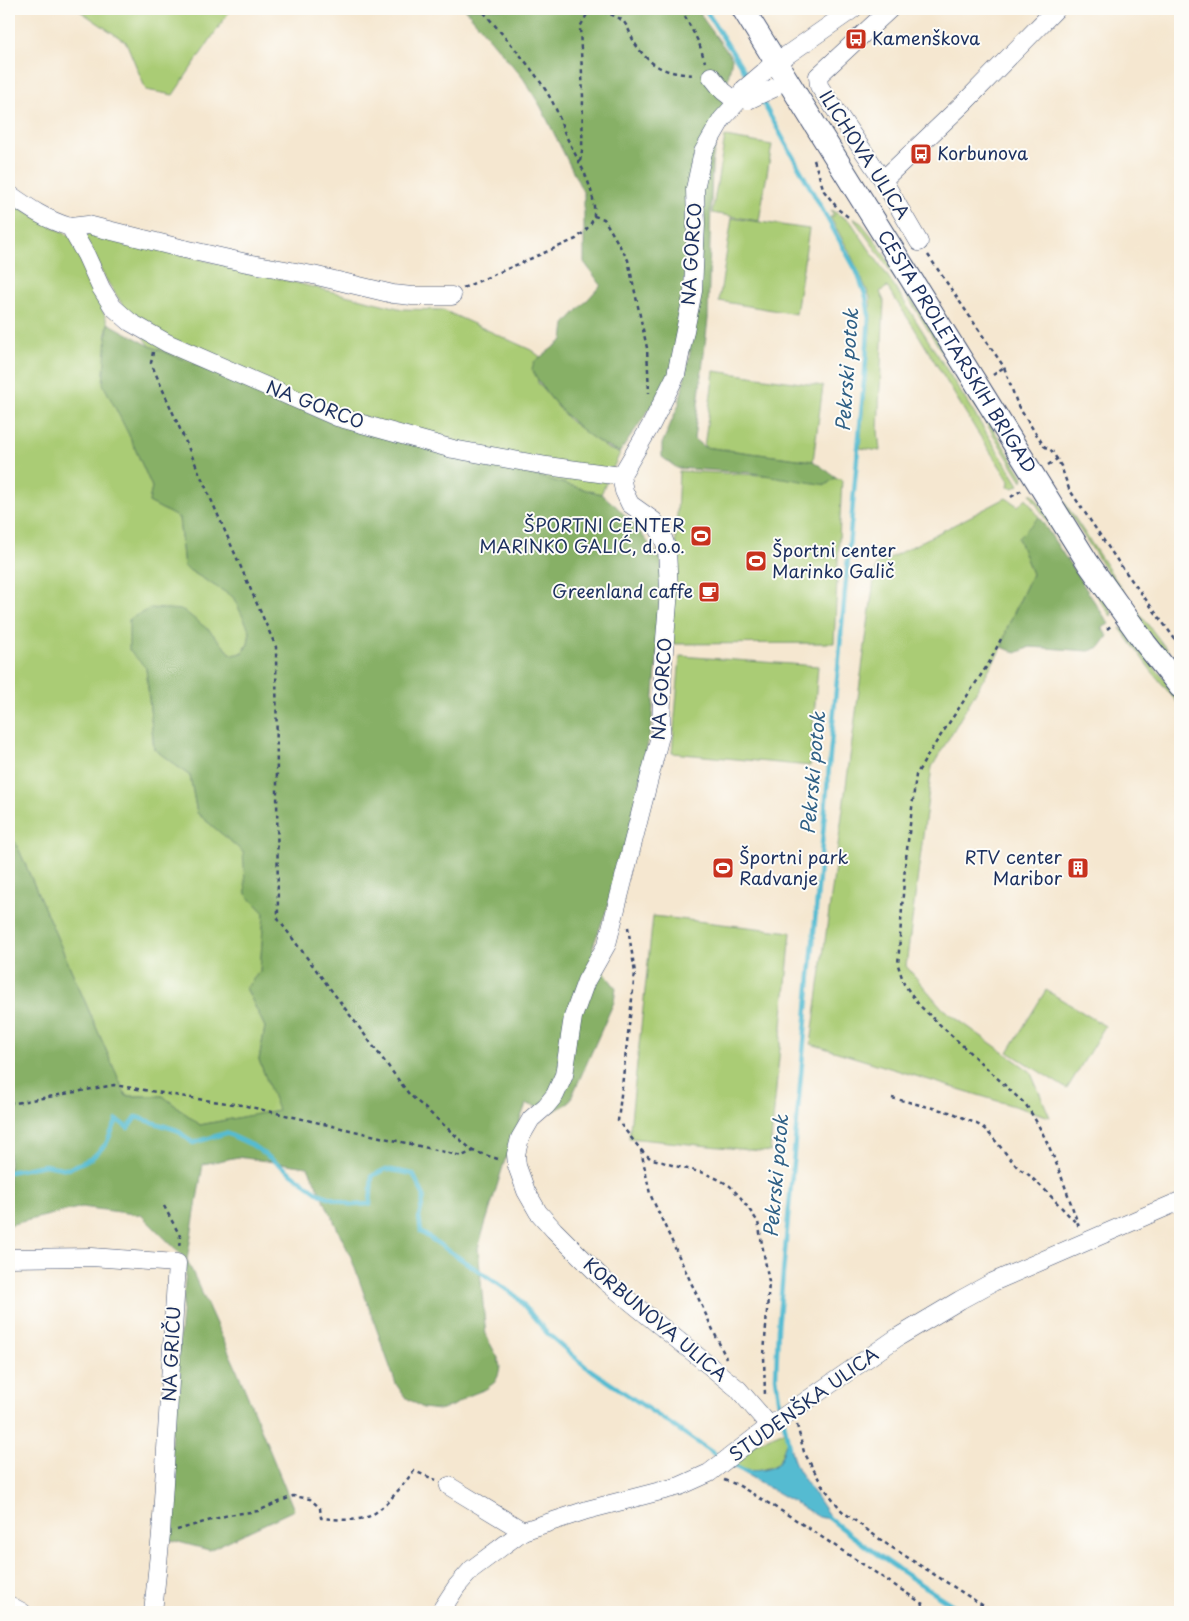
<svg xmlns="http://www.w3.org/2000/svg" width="1189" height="1621" font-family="'Playpen Sans',sans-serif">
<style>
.green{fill:#aacc74;stroke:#627e69}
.forest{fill:#87b066;stroke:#517062}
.water{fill:#54bbd1;stroke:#387598}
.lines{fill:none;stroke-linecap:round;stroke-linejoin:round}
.stream{stroke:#54bbd1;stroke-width:4.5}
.minor-casing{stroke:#3c4b6f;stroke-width:19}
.major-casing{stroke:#3c4b6f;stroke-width:24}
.path{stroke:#3c4b6f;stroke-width:2.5;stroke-dasharray:4 4;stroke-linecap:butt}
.minor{stroke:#fff;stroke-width:18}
.major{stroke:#fff;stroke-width:22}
.minor-bridge-casing{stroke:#3c4b6f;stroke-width:19;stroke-linecap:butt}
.minor-bridge{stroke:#fff;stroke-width:18}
.labels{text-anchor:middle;stroke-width:4;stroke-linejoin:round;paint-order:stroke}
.poi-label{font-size:18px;fill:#1b2f5e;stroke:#fdfcf7;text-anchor:start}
.street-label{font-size:18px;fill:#1b2f5e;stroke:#fdfcf7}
.water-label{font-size:19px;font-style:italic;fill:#2f6086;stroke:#fdfcf7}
</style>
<rect width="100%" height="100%" fill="#fdfcf7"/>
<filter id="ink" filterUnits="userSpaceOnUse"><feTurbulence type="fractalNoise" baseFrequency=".02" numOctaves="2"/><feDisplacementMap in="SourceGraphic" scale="10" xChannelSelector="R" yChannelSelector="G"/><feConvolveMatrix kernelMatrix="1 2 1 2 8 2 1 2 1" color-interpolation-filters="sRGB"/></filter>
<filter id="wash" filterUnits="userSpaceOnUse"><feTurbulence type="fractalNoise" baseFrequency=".0096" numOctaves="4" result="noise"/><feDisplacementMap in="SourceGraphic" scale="20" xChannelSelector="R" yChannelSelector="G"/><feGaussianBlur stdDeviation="1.12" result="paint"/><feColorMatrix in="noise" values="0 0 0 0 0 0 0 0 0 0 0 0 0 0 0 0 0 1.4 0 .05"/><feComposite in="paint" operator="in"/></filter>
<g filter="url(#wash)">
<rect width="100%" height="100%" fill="#f5e7d0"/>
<g class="green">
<polygon points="77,9 231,9 173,95 146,90 126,42"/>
<polygon points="725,137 772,145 759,221 712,213"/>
<polygon points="9,201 71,237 108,323 106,335 129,435 152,487 149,502 179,518 184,567 234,597 250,631 248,644 242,653 232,655 210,631 129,649 146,668 154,749 190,776 197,813 244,852 246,894 264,913 260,971 246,988 265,1027 259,1060 279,1110 200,1125 163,1096 126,1096 16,843 9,836"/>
<polygon points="831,210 851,222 865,243 895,287 1019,485 1014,488 1008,487 1009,481 1006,476 976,430 913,326 887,287 880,292 884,301 878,430 880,451 860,448 871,319 870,297 849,251 830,217 834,216"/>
<polygon points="732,218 809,229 796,314 719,301"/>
<polygon points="853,218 861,223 875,240 1023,477 1022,481 916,310 877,251"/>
<polygon points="90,232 402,309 443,310 531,350 542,358 535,362 538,383 570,421 608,449 620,453 601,494 341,421 248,386 150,346 105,278 84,237"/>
<polygon points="714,371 823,386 813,461 704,447"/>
<polygon points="679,471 842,479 834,643 671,644"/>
<polygon points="1047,476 1127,597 1180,667 1180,674 1140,622 1046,478"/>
<polygon points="1030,494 1033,494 1112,612 1111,616 1069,556"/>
<polygon points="1006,498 1018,506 1026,498 1039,517 1018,538 1032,574 1007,628 1002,647 932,767 906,966 943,1009 1030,1071 1050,1117 811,1044 876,565"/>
<polygon points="1120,628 1124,629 1180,699 1180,706 1150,669"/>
<polygon points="680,656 818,666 810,766 672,753"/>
<polygon points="653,916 791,932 770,1152 629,1138"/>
<polygon points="1046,990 1105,1026 1067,1089 1008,1052"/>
<polygon points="784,1431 787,1441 779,1462 774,1466 757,1471 743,1470 730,1461 756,1443"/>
</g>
<g class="forest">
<path d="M465,9H698L704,20L732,58L712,163L708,319L694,439L704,447L813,461L836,477L826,485L752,473L677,468L662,457V444L679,404L691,348L620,452C588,443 546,399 532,369L534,362L563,340L565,324L601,285L584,262V194L541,107L523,78Z"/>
<polygon points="108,323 150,346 248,386 341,421 601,494 616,506 635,526 661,559 663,583 652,719 643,771 616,885 593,946 594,960 616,988 614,1002 569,1103 554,1111 526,1104 504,1163 478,1248 486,1336 498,1358 500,1367 498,1376 495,1382 486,1389 468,1396 453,1406 438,1410 423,1408 405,1397 396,1384 351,1257 308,1167 238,1157 203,1164 187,1260 237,1370 294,1510 209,1550 167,1539 172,1421 187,1260 141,1215 82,1207 9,1225 9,836 16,843 126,1096 163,1096 200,1125 278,1110 259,1060 265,1027 246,988 260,971 264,913 246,894 243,852 197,813 190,776 154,749 146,668 129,650 129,619 151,608 183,610 210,631 232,655 242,653 248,644 250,631 233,597 184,567 179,518 149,502 152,487 129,435 103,384"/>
<polygon points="1039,517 1109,624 1102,628 1108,636 1100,647 1089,651 1030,647 1016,653 1002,647 1007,628 1032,574 1018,538"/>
</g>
<path class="water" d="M787,1441H789L793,1458L798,1470L828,1514L829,1517L828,1519L819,1517L742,1472L743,1470C755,1471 773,1472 780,1460C784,1454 783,1447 787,1441Z"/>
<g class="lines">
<g class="stream">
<polyline points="705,9 750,80"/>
<polyline points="761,99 857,272 866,297 869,316 866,360 778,1328 776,1377 781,1413"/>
<polyline points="9,1172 45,1165 68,1169 92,1158 106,1144 117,1120 128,1128 136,1117 177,1130 193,1143 226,1133 252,1145 320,1194 352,1205 370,1204 372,1176 386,1169 413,1174 424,1196 419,1217 421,1232 516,1296 547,1333 585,1366 722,1459"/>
<polyline points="784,1422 789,1447"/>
<polyline points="728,1463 748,1473"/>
<path d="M824,1514C868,1550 916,1582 964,1612"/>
</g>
</g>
</g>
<g filter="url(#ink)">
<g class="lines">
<g class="minor-casing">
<g id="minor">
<polyline points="890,9 818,76 819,86 883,180 919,242"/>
<polyline points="767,69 853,9"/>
<polyline points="711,76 723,91 737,102"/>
<polyline points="743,90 740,99 722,119 703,152 695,189 696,224 693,291 676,375 651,425 621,476 624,491 630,504 654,521 662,535 667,549 669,591 663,663 661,732 607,944 586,981 573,1017 564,1075 555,1095 546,1106 531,1119 520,1138 516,1154 517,1166 526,1191 538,1212 554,1230 605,1281 738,1389 770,1426"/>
<polyline points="883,180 966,101 1056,9"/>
<path d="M9,194C29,208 46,220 70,227L86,255L101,288L113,307L130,322L167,343L337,417L453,449L547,466L621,476"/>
<polyline points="70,227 88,225 180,248 247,263 313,275 393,294 412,296 452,296"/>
<polyline points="9,1258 91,1257 177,1263 161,1534 153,1612"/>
<polyline points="449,1486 523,1531"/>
<polyline points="9,1605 22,1612"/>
<polyline points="440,1612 457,1586 472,1569 523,1531 587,1510 680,1486 709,1473 770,1426 898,1337 960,1300 993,1282 1180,1201"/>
</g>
</g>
<g class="major-casing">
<g id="major">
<path id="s1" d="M743,9L1088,563L1145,643L1180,687"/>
</g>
</g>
<g class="path">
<polyline points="681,9 699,43 705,62"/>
<polyline points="814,160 824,191 839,210 851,219"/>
<path d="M580,161L582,151L583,97L580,27L590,9C601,12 615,14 623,21C628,26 631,36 634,42C651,68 665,73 695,75"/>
<polyline points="594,216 604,219 628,260 647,348 649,393"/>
<polyline points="928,255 1004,367 1018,406 1044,446 1052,451 1061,466 1069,489 1119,563 1180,646"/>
<path d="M463,288L576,239C583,233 593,224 594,215C596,188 577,159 566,136C561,125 559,114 553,103C536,70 505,38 481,9"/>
<polyline points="153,352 151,363 276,647 278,919 409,1094 473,1151 501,1160"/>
<polyline points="993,375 1004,367"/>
<polyline points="1048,465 1060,457"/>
<polyline points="1011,497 1022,490"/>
<polyline points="1107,629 1112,625"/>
<path d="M1001,639L989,663L933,747L916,775L905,866L898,965L904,984L919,1005L1026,1105C1051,1142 1065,1186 1079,1227"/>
<polyline points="628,927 635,973 618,1121 641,1150 650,1194 726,1358"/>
<polyline points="892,1098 953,1113 981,1126 988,1132 1018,1168 1029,1175 1045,1190 1078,1225"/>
<polyline points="9,1102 15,1103 114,1085 204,1100 242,1105 462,1156 473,1151"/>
<polyline points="641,1150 650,1158 675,1166 704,1173 720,1180 730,1186 741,1198 758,1222 769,1282 764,1355 765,1397"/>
<polyline points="164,1206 180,1236 179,1249"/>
<polyline points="797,1425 804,1452 822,1485 842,1511 885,1543 993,1612"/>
<polyline points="724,1480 738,1485 793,1518 935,1612"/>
<path d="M177,1530L228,1515L258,1511L293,1496L310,1499L320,1508L321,1518C336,1519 353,1522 367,1517C383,1512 404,1483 414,1471L436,1480"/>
</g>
<use href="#minor" class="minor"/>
<use href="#major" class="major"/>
<g class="minor-bridge-casing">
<g id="minor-bridge">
<polyline points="743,90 764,72"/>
<polyline points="748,100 774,88"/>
</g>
</g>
<use href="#minor-bridge" class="minor-bridge"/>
</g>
</g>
<defs>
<g id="bus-square" transform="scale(1.125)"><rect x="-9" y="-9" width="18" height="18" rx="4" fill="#c8321e" stroke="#fdfcf7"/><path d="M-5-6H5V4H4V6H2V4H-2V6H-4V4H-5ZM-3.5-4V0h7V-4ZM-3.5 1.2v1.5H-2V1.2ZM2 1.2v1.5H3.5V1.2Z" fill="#fff"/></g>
<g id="stadium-square" transform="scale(1.125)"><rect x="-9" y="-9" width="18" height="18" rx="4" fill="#c8321e" stroke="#fdfcf7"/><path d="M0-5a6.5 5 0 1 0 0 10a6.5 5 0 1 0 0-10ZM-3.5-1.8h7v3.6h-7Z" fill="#fff"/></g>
<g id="cafe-square" transform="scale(1.125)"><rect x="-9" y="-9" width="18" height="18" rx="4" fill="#c8321e" stroke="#fdfcf7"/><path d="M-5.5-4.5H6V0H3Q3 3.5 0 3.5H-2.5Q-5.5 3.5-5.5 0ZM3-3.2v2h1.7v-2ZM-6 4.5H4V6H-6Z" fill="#fff"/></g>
<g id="building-square" transform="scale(1.125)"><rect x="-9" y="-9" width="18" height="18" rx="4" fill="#c8321e" stroke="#fdfcf7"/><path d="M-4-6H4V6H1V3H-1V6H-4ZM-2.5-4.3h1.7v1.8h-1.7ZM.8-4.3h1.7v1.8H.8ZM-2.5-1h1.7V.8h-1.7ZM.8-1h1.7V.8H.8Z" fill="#fff"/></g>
</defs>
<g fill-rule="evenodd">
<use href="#bus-square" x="856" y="39"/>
<use href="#bus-square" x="921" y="154"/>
<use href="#stadium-square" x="701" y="536"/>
<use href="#stadium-square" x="756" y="561"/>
<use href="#cafe-square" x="709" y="592"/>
<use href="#stadium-square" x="723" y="868"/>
<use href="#building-square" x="1078" y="868"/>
</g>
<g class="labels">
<g class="poi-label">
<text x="872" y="45">Kamenškova</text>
<text x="937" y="160">Korbunova</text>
<text x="685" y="532" text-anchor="end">ŠPORTNI CENTER<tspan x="685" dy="21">MARINKO GALIĆ, d.o.o.</tspan></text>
<text x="772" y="557">Športni center<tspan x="772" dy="21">Marinko Galič</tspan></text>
<text x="693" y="598" text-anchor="end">Greenland caffe</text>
<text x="739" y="864">Športni park<tspan x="739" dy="21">Radvanje</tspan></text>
<text x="1062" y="864" text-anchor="end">RTV center<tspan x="1062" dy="21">Maribor</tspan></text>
</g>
<g class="street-label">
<text transform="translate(864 155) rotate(57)" y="6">ILICHOVA ULICA</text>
<text transform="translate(692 254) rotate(-86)" y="6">NA GORCO</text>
<text dy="6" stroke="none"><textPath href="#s1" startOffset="404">CESTA PROLETARSKIH BRIGAD</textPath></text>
<text transform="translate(315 405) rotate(21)" y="6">NA GORCO</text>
<text transform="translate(662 689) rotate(-86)" y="6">NA GORCO</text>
<text transform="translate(655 1320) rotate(40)" y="6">KORBUNOVA ULICA</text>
<text transform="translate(172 1354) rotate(-87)" y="6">NA GRIČU</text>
<text transform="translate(804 1405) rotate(-36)" y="6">STUDENŠKA ULICA</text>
</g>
<g class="water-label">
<text transform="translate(847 370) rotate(-86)" y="7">Pekrski potok</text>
<text transform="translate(813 773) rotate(-85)" y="7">Pekrski potok</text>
<text transform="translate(776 1176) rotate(-85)" y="7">Pekrski potok</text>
</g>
</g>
<rect width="1189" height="1621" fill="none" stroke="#fdfcf7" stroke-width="30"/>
</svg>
